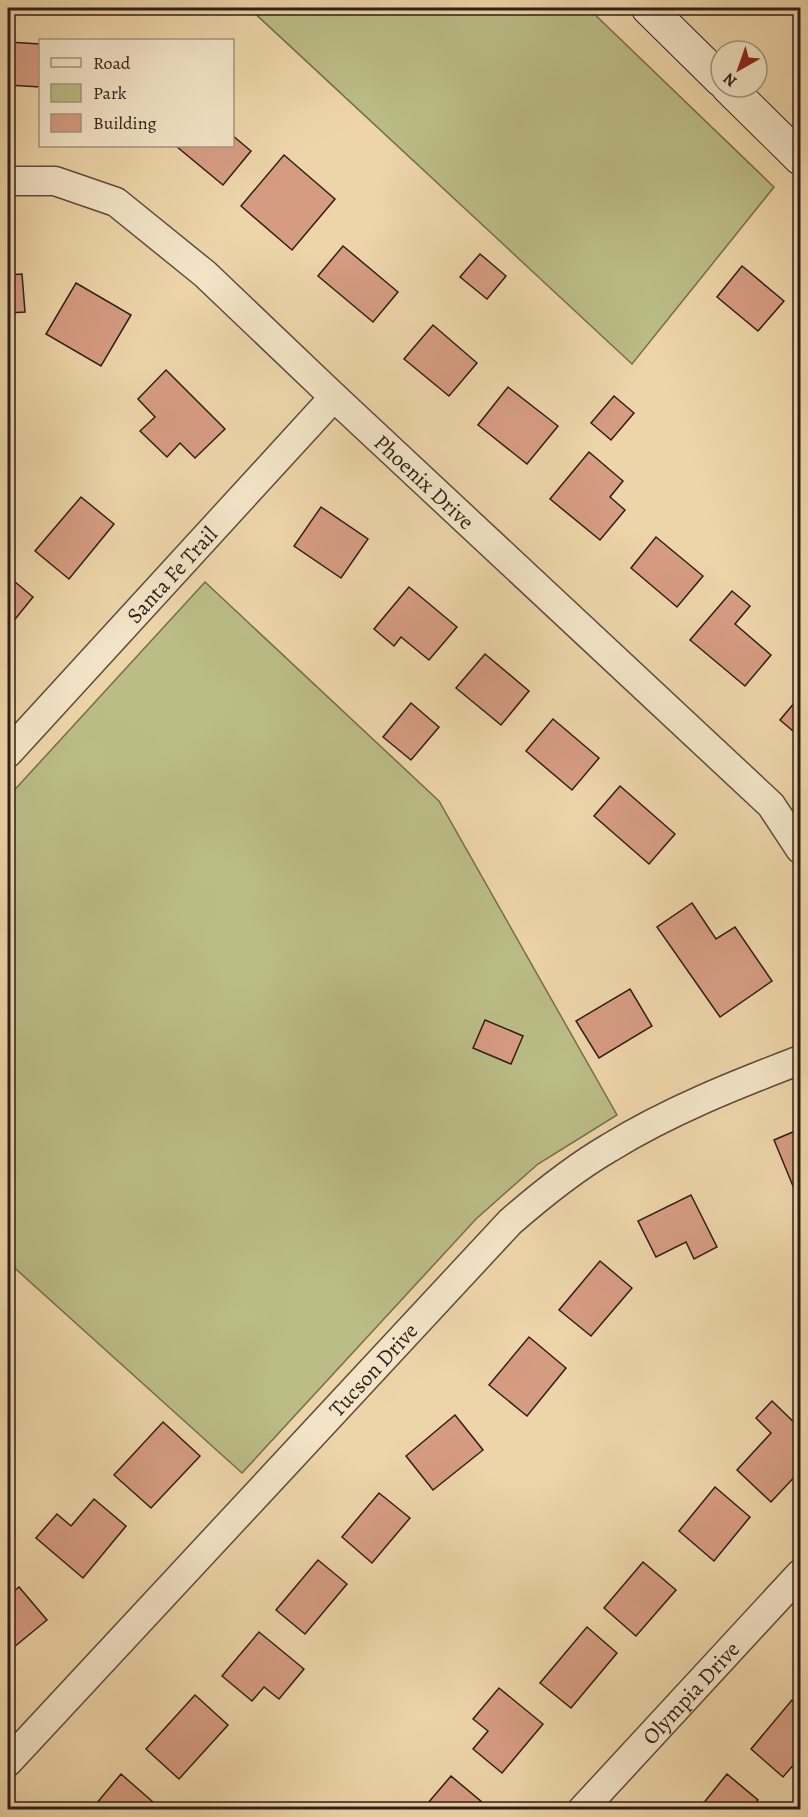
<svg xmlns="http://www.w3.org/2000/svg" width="808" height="1817" font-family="Alegreya,serif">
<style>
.green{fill:#bbbc86;stroke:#746e4f;stroke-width:1.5}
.building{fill:#d69c82;stroke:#2e1f18;stroke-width:1.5}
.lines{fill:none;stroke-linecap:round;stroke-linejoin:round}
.street-casing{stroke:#5e4c3c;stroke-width:31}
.secondary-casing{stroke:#2e1f18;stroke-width:35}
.street{stroke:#f3e4c7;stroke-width:28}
.secondary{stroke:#f3e4c7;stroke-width:33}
.labels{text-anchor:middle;stroke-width:4.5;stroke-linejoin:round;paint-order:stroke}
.street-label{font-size:22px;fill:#2e1f18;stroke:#f3e4c7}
</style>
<rect width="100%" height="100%" fill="#edd5a9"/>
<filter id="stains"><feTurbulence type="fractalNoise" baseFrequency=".00333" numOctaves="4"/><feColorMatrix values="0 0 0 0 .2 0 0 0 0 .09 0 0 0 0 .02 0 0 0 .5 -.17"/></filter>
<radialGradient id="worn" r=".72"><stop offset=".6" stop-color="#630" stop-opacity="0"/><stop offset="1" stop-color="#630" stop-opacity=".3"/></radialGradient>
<g class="green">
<polygon points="249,8 588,8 774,187 632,364"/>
<polygon points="205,582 439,801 617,1115 538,1164 476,1219 242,1473 8,1262 8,797"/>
</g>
<g class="building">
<polygon points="8,42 40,44 40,87 8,85"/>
<polygon points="232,135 251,151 223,185 176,146 232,146"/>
<polygon points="284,155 335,199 292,250 241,206"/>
<polygon points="343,246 398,292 373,322 318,276"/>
<polygon points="480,254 506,276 487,299 460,277"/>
<polygon points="742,266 784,301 758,331 717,297"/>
<polygon points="22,274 25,312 8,313 8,275"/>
<polygon points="76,283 131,315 101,366 46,334"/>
<polygon points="433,325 477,363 449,396 404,359"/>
<polygon points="166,370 225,429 195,458 180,443 167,457 140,431 155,417 138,399"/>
<polygon points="508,387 558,426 527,464 478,425"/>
<polygon points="614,396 634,413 611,440 591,423"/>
<polygon points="589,452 623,481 610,497 625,510 600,540 550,499"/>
<polygon points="81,497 114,524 69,579 35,551"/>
<polygon points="321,507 368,539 341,578 294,546"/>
<polygon points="656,537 703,576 677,607 631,568"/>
<polygon points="8,576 33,597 8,628"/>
<polygon points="409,587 457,627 429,660 401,637 394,646 374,629"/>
<polygon points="732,591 750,606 735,624 771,655 745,686 690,640"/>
<polygon points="485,654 529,691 501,725 456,688"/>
<polygon points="800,696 800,737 780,720"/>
<polygon points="411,703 439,727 411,760 383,737"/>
<polygon points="553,719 599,758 572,790 526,751"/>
<polygon points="620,786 675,834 649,864 594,816"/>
<polygon points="692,903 716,939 735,927 772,981 720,1017 657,927"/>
<polygon points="630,989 652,1026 599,1058 576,1021"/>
<polygon points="485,1020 523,1036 511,1064 473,1048"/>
<polygon points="800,1129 800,1203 774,1140"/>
<polygon points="691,1195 717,1247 694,1259 686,1242 656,1257 638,1221"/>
<polygon points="600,1261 632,1288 591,1336 559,1310"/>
<polygon points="529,1337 566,1368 527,1416 489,1385"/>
<polygon points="772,1401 800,1428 800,1471 771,1502 737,1470 771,1433 756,1418"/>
<polygon points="455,1415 483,1450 433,1490 406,1456"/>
<polygon points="163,1422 200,1456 151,1508 114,1475"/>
<polygon points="715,1487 750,1517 714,1561 679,1531"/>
<polygon points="379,1493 410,1518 372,1563 342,1537"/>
<polygon points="94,1499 126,1526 83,1578 36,1538 57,1514 71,1526"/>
<polygon points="318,1560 347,1584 305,1634 276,1610"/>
<polygon points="643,1562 676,1590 636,1636 604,1608"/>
<polygon points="19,1587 47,1620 8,1652 8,1596"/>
<polygon points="587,1627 617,1653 571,1708 540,1683"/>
<polygon points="259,1632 304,1669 279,1699 264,1687 252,1701 222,1676"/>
<polygon points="499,1688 543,1724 502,1773 473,1749 488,1731 473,1719"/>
<polygon points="195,1695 228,1725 179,1779 146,1749"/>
<polygon points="792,1700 800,1708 800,1766 796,1762 783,1777 751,1749"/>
<polygon points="121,1774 153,1802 146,1810 91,1810"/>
<polygon points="727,1774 758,1800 751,1810 698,1810"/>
<polygon points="451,1776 483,1803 478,1810 422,1810"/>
</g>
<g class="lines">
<g class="street-casing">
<g id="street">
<path id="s1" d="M8,181H55L116,202L205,274L334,397L771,805L800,849"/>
<path id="s2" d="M8,753L334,397"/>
<path id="s3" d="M8,1762L510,1222C541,1195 573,1169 609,1148C669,1111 735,1085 800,1060"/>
<path id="s4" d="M582,1810L800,1574"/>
</g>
</g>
<g class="secondary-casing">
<g id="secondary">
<polyline points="648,8 721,80"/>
<polyline points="728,87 800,158"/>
</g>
</g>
<use href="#street" class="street"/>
<use href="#secondary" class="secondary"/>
</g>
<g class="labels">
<g class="street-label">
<text dy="8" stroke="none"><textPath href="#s1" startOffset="528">Phoenix Drive</textPath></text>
<text dy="8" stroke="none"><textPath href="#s2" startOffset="242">Santa Fe Trail</textPath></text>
<text dy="8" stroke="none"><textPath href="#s3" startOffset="536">Tucson Drive</textPath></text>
<text dy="8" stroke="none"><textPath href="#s4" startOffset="160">Olympia Drive</textPath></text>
</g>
</g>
<rect width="808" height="1817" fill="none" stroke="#edd5a9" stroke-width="30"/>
<rect x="9" y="9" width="790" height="1799" fill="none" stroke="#2e1f18" stroke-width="3"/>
<rect x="15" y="15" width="778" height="1787" fill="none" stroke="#2e1f18" stroke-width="1.5"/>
<rect x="39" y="39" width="195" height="108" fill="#f3e4c7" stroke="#a49581" stroke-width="1.5"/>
<rect x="51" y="58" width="30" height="9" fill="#f3e4c7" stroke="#a49581" stroke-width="1.5"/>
<text x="93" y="69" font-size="18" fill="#2e1f18">Road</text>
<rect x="51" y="84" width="30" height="18" fill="#bbbc86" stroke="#a49581" stroke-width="1.5"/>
<text x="93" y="99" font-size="18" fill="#2e1f18">Park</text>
<rect x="51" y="114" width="30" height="18" fill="#d69c82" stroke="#a49581" stroke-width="1.5"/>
<text x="93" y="129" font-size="18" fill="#2e1f18">Building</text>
<g transform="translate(739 69) rotate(220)"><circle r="28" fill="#f3e4c7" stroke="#a49581" stroke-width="1.5"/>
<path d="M0-4.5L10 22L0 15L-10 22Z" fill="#8f2418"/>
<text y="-9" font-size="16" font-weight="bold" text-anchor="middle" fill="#2e1f18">N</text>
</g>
<rect width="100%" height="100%" filter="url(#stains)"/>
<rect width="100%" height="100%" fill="url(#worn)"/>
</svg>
